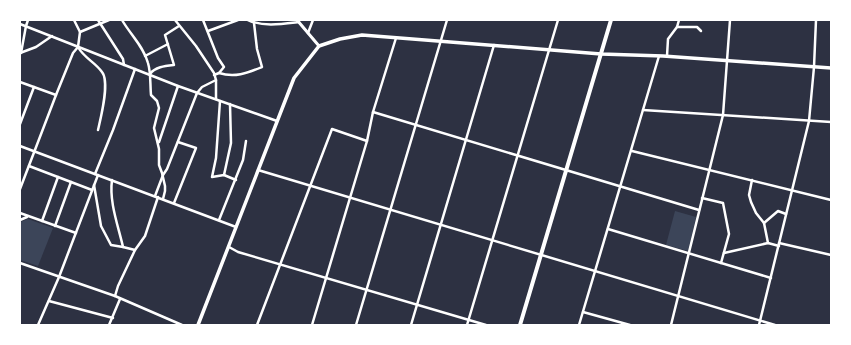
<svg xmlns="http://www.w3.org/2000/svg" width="851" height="345" font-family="'Asap Condensed',sans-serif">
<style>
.green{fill:#3c4559}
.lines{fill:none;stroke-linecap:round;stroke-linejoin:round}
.minor{stroke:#fff;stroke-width:2.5}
.tertiary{stroke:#fff;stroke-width:3}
.secondary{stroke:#fff;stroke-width:3.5}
.primary{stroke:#fff;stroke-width:4}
</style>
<rect width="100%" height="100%" fill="#2d3142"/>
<g class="green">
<polygon points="675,211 696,217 688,251 666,245"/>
<polygon points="28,219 53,228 38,266 20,260 20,222"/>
</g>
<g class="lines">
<g class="minor">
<polyline points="74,20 80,32 78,47"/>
<polyline points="98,20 123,59 124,65"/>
<path d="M122,20C130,34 144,47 148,63C151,73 150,84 151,95L157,101L159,108L154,128L159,149V165L162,173L165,186V191L163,199"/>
<polyline points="175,20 196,46 214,73 216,80 216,99"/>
<polyline points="203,20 218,58 224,67 219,73 214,75"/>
<path d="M248,20C263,27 282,24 299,22"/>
<polyline points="20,24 178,86 277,121"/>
<polyline points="677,27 697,27 701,31"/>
<polyline points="208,31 238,20"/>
<polyline points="80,32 109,20"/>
<polyline points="308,33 313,20"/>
<path d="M78,47C84,58 95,62 102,72C110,82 101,117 98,130"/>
<polyline points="20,53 36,47 52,36"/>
<polyline points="21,53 26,26 28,20"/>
<polyline points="145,56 168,44"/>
<polyline points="667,56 668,39 677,27 679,20"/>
<path d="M219,73C235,78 247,73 262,67L257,49L254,23"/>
<path d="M150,74C155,67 165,66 174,65L165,35L179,26"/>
<polyline points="20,82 56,95"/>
<polyline points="220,101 216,158 212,177 224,175 236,180"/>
<polyline points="643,110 831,122"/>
<polyline points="373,112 699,210"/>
<polyline points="20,124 34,87"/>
<polyline points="159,142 178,86"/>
<polyline points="20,146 236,227"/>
<polyline points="632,151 831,200"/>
<polyline points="29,166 92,190"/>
<polyline points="258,170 775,325"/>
<polyline points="95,174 113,130 135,69"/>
<polyline points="224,175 231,143 230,104"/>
<path d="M112,180C109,202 118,225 123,247L135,250"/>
<polyline points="752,180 749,195 751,202 756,213 764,223 768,243"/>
<polyline points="94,185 101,226 111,245 123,247"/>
<polyline points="20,189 56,95 73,53 78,47"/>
<polyline points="155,196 163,175 167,169 197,93 202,87 216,80"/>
<polyline points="702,198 723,203 729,234 721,263"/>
<polyline points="174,203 196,148 178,142"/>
<polyline points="20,213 76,233"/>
<polyline points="20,220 27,217"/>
<polyline points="219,220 243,160 246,141"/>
<polyline points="42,221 58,177"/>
<polyline points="764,223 778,211 786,214"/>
<polyline points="55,226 71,182"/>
<polyline points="608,229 771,278"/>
<polyline points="779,243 831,255"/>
<polyline points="229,247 238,252 486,325"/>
<polyline points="724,253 768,243 779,246"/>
<polyline points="20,263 115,296 182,325"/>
<polyline points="115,296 118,286 135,250 145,236 158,197"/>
<polyline points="49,301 113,318"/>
<polyline points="583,312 630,325"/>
<polyline points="38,325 59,277 98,175"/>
<polyline points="109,325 120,299"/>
<polyline points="257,325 332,129 367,141"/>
<polyline points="312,325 367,141 373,112 396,38"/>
<polyline points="356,325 447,20"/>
<polyline points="411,325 494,45"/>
<polyline points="467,325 558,20"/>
<polyline points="579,325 659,56"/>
<polyline points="671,325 723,115 730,20"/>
<polyline points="759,325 809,121 814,67 816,20"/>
</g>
<polyline class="tertiary" points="297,20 319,46"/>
<polyline class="secondary" points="198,325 294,78 319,46 340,39 362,35 601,54 663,56 831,68"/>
<polyline class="primary" points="520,325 611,20"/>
</g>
<rect width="851" height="345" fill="none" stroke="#ffffff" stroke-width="42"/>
</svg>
